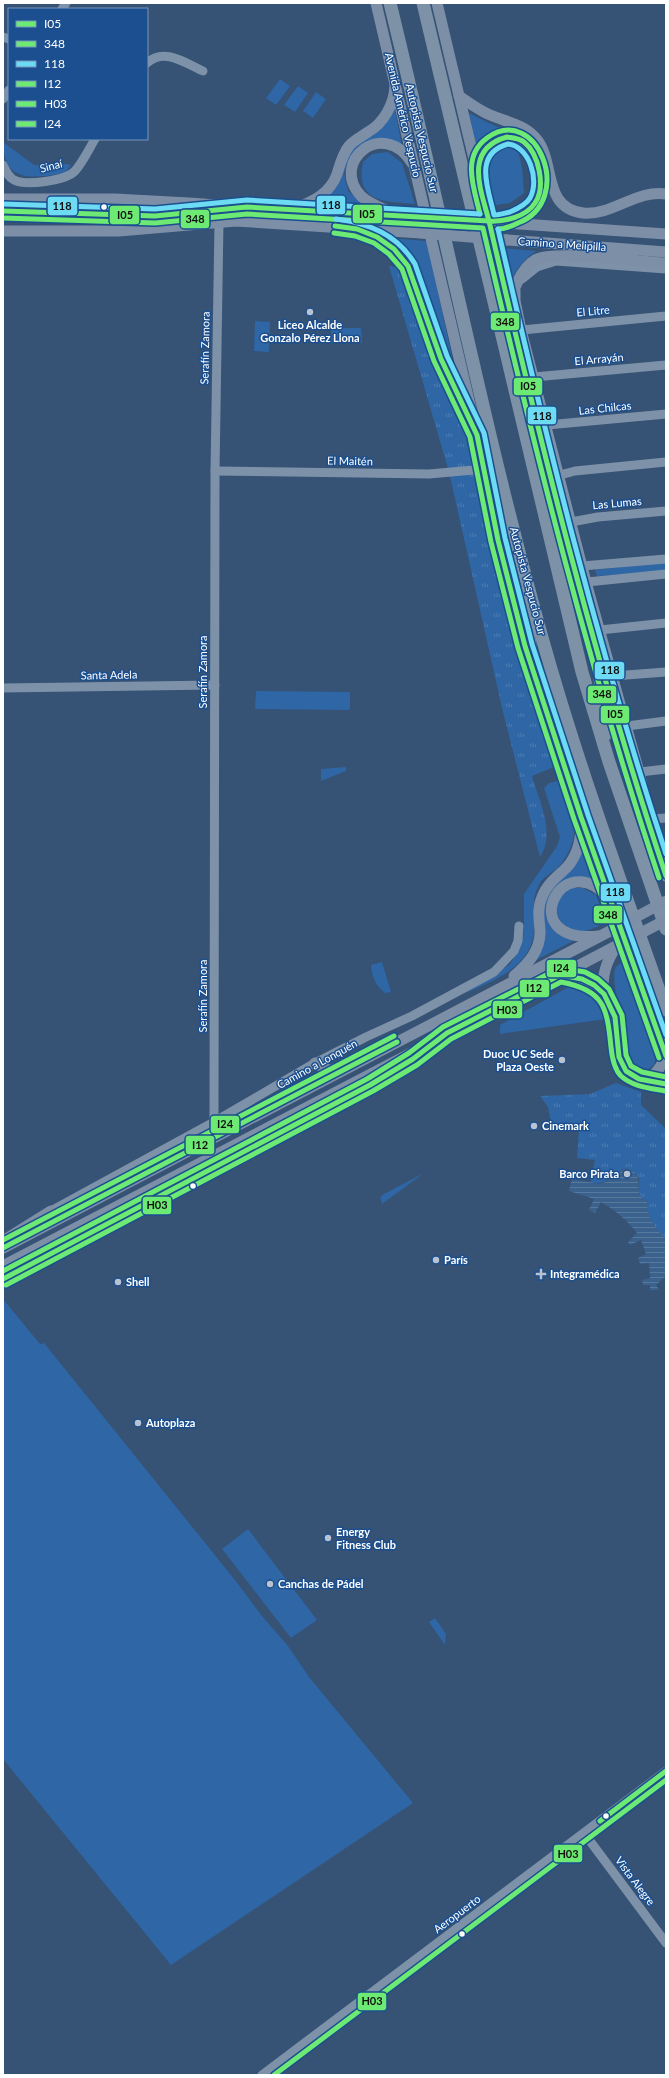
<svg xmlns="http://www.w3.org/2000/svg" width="669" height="2078" font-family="Lato,sans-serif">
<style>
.green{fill:#2f66a5}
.park{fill:url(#park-tufts)}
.water{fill:url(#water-rules)}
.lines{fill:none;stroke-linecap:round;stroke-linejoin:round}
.minor{stroke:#7d92a8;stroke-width:9}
.major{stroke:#7d8ea7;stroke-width:11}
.highway{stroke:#7e92a7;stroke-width:13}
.major-bridge{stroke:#7d8ea7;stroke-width:11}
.bus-1-casing{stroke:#1b4f8f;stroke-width:8}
.bus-2-casing{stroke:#1b4f8f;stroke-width:8}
.bus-3-casing{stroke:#1b4f8f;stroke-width:8}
.bus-4-casing{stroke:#1b4f8f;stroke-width:8}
.bus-5-casing{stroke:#1b4f8f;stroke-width:8}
.bus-6-casing{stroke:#1b4f8f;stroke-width:8}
.bus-1{stroke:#6dea73;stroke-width:5}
.bus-2{stroke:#6dea73;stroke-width:5}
.bus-3{stroke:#6ddbf4;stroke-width:5}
.bus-4{stroke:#6dea73;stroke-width:5}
.bus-5{stroke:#6dea73;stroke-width:5}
.bus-6{stroke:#6dea73;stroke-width:5}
.bus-dot{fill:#fff;stroke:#1b4f8f;stroke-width:1.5}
.poi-dot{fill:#b9c2ce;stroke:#1b4f8f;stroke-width:1.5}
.labels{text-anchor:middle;stroke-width:3;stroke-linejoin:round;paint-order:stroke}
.street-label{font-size:11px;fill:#fff;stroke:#1b4f8f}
.poi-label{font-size:11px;font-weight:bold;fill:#fff;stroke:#1b4f8f;text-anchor:start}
.line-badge{stroke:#1b4f8f;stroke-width:1.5}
.pale-badge-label{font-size:11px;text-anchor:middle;font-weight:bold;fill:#111}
</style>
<defs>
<pattern id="park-tufts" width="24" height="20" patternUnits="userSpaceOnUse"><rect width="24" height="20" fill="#2f66a5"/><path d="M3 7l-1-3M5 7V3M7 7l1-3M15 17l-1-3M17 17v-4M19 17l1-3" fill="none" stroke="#4e7db2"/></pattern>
<pattern id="water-rules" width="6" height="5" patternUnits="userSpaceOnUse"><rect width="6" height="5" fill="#3b618d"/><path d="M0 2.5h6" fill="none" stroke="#58799e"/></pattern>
</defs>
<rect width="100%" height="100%" fill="#365274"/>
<g class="green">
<polygon points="280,79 290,86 276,105 266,98"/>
<polygon points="298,86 308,93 295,112 284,105"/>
<polygon points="316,92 326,99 313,118 303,111"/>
<polygon points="394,106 402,146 360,146 348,162 344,173 348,191 363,204 316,204 349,152"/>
<path d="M469,113C485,122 502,128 518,137C496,134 491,134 478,153Z"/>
<path d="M3,142L34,165L67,164L71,165L65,173C34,178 3,184 3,142Z"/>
<path d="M501,146L518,150L522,168L524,193L510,203L496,205C487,181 474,162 501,146Z"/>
<path d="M388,152L402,163L415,204C384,201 355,203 363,162L372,154Z"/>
<polygon points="389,238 427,241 452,357 448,361 413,271"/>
<path d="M501,248L536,251C522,261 514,271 509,288Z"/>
<polygon points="255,321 270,322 269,352 254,351"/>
<polygon points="331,328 361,328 362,343 331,343"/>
<polygon points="666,562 666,571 597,576 595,570"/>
<polygon points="256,691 350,692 350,710 255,709"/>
<polygon points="346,767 346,771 321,781 321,769"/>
<path d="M558,781C561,792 574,824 574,833C574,843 567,856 561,864C555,872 543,876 539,885C531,899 535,914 534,930C532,968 493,980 464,994L509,965L520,949L524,933V894L557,846L560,837L544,788L549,783Z"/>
<polygon points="581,851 584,852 593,879 559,885 552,927 559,935 573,941 534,961 544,898"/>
<path d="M573,888H583L596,895L606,922C597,927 588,932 577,931C560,929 548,906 562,893C565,891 570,889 573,888Z"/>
<path d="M624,960L657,1052L654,1065L647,1070C640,1070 633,1069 628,1063C621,1054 626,1041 625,1032C624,1008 611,993 615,968Z"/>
<path d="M382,962L391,992L385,993C375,985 372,977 371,965Z"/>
<polygon points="574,984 582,985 598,995 606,1019 500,1034 500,1025"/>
<polygon points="424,1173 382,1204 380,1197 384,1194"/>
<polygon points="3,1299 40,1344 44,1343 235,1580 262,1616 288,1646 309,1677 413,1803 171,1965 3,1759"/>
<polygon points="248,1529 317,1620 291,1638 222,1549"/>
<polygon points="435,1618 446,1634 445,1645 429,1622"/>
</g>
<g class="park">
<path d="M389,266L398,268L456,397L467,430L527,665L556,766L532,776C539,801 556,833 540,857L503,712L449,472Z"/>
<path d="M616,1083L641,1092V1105L666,1129V1240C655,1227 647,1219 647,1201C631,1193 645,1181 636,1174C633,1171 628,1170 625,1168C609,1175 608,1186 590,1183L595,1160L577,1158L579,1129L552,1128L548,1107L540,1096L590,1094Z"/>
</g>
<path class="water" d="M625,1168C650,1174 629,1193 647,1201C647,1219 655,1227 666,1240V1276L656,1285L659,1290H650V1285H643L642,1280L650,1278L649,1263L640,1264L638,1258L646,1254L641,1240L630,1245L628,1242L637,1233C627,1220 616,1211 601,1202L595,1213L589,1210L594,1199L569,1191L572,1179L599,1184L606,1182L614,1173Z"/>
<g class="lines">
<g class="minor">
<polyline points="62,9 66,3"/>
<polyline points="3,37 9,39"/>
<path d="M147,63C164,47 185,63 203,71"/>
<polyline points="3,99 9,90"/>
<path d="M3,165C6,171 8,177 14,180C26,186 65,181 75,171C83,162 89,149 95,139"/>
<polyline points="522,279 537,267 556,261 666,269"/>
<polyline points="516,291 516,301 522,330 587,582 640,772 651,819 666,818"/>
<polyline points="522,330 666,316"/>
<polyline points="534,377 666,365"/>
<polyline points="547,425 666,414"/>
<polyline points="215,471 429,474 485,469"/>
<polyline points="560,475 575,471 666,462"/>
<polyline points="571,522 598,517 666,511"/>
<polyline points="582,566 666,559"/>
<polyline points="587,582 666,574"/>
<polyline points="600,630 666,623"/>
<polyline points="613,676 666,672"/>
<polyline points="3,688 215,685"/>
<polyline points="627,726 666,721"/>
<polyline points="640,772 666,769"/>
<polyline points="214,1122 215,471 219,222"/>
<polyline points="51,1211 214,1122 315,1063 366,1037 412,1016 494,972 514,951 518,941 519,926"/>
<polyline points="3,1279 387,1075"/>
<polyline points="584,1833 666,1943"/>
<polyline points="262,2075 666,1771"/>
</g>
<g class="major">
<polyline points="376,3 477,435 506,575 525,646 581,817 666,1056"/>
<polyline points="437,3 560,522 616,723 666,876"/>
<path d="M459,96C468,102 477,109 488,114C505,122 526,124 538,141C555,165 543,208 583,213C612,216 637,189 666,194"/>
<path d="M477,169C480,141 514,125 532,151C537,158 537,167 539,175C544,207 527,214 500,222"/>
<polyline points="3,199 115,199 189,203 332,213 413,216"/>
<path d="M293,208C312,203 330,194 337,174C340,165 342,155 349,146C354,140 361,137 368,132C384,123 394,104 395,86"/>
<path d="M391,212C381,208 369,204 361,196C329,162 383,117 412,163"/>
<polyline points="506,223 666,234"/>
<polyline points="3,231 119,231 236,221 421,233"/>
<polyline points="367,232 394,248 408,266 441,359 467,411"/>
<polyline points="507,240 666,252"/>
<path d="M509,308C512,292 521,268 535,260C551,249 642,262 666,263"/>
<path d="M599,936C512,945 562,842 609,899"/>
<path d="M561,975C594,978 615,999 618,1032C619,1048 616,1064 631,1075C641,1082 654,1081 666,1084"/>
<path d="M514,976C528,964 541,950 540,930C539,918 537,908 542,897C546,886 554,879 563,871C577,859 581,842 581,824"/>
<path d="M604,994C601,976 606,961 617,946"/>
<polyline points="315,1063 326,1069 339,1072"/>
<polyline points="387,1075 410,1060"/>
<path d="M644,1080C656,1075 663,1067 665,1053"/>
<polyline points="3,1241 51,1211"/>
<polyline points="3,1248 612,930"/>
<polyline points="3,1266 620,944"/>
</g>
<g class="highway">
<path d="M390,3C442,215 484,431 543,641C578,766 623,888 666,1010"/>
<polyline points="423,3 582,672 609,762 666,929"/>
<polyline points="524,595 533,670"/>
<polyline points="598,660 606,734"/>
</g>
<g class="major-bridge">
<polyline points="413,216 498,222"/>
<polyline points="421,233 507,240"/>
<polyline points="612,930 666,901"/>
<polyline points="620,944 666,920"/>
</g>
<g class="bus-1-casing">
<g id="bus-1">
<path d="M507,137C513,138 519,138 524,142C539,154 546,187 535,203C526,217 504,222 489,221C481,190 463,149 507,137Z"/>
<polyline points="3,211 155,216 247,207 489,221"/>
<path d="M489,221C540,442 594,661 666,876"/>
<polyline points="335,226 357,229 377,237 394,249 408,266 441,359 477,435 498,540 525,646 581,817 666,1056"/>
</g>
</g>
<g class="bus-2-casing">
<g id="bus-2">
<path d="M480,214C474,188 461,157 487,138C537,102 576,201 518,223C512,226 505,229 498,229"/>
<path d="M3,218L155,223L247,214L483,228C534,447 588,665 659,878"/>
<polyline points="334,233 355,236 374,243 389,254 402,269 434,361 470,437 491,542 518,648 574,819 659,1058"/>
</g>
</g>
<g class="bus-3-casing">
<g id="bus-3">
<path d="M508,144C529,146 540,180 530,198C526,205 517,209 510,212C505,213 500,215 494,215C489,190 472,154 508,144Z"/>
<polyline points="3,204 155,209 247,200 480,214"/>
<path d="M336,219C368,223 397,234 415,264L447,356L484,433L505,538L532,644L588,815L666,1035"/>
<path d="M498,229C546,439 598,649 666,854"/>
</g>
</g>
<g class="bus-4-casing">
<g id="bus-4">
<polyline points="3,1248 397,1042"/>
<polyline points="3,1279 370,1085 413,1059 447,1033 560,975 582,979 594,985 604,994 615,1017 619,1057 626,1071 639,1079 666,1084"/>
<polyline points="600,1821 666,1771"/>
</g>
</g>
<g class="bus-5-casing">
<g id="bus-5">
<path d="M6,1285L373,1091L417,1065L451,1039L561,982C604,990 607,1007 611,1047C612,1057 614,1069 621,1076C633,1087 650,1088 665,1091"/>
<polyline points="274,2075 666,1780"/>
</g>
</g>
<g class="bus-6-casing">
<g id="bus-6">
<polyline points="3,1240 394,1036"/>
<polyline points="3,1271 367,1079 409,1053 443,1027 560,968 585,972 598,979 609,989 622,1015 626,1055 631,1066 642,1072 666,1077"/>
</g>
</g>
<use href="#bus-1" class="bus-1"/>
<use href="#bus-2" class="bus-2"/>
<use href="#bus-3" class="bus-3"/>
<use href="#bus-4" class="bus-4"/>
<use href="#bus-5" class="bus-5"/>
<use href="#bus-6" class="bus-6"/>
</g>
<g class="bus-dot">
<circle cx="104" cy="207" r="3.5"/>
<circle cx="193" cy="1186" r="3.5"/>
<circle cx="606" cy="1816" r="3.5"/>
<circle cx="462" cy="1934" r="3.5"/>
</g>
<g class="poi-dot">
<circle cx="310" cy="312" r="4"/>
<circle cx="562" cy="1060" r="4"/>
<circle cx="534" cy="1126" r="4"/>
<circle cx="627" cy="1174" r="4"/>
<circle cx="436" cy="1260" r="4"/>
<path d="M539 1268h4v4h4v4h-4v4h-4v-4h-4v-4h4z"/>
<circle cx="118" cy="1282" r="4"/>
<circle cx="138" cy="1423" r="4"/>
<circle cx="328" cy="1538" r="4"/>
<circle cx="270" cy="1584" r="4"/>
</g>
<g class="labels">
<g class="street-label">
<text transform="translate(403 115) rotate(77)" y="4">Avenida Américo Vespucio</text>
<text transform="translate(422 138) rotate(77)" y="4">Autopista Vespucio Sur</text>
<text transform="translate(51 166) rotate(-14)" y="4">Sinaí</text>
<text transform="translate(562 244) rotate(4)" y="4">Camino a Melipilla</text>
<text transform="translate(593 311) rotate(-5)" y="4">El Litre</text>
<text transform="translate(205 348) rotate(-89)" y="4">Serafín Zamora</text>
<text transform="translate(599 359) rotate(-5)" y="4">El Arrayán</text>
<text transform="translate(605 408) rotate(-6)" y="4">Las Chilcas</text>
<text transform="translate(350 461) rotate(1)" y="4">El Maitén</text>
<text transform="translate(617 503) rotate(-5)" y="4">Las Lumas</text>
<text transform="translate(528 581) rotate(75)" y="4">Autopista Vespucio Sur</text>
<text transform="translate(203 672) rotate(-90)" y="4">Serafín Zamora</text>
<text transform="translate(109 675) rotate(-1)" y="4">Santa Adela</text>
<text transform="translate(203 996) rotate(-90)" y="4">Serafín Zamora</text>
<text transform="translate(317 1064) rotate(-29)" y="4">Camino a Lonquén</text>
<text transform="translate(635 1881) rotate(53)" y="4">Vista Alegre</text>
<text transform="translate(457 1914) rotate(-37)" y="4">Aeropuerto</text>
</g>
<g class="poi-label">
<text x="310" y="329" text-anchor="middle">Liceo Alcalde<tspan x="310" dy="13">Gonzalo Pérez Llona</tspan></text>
<text x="554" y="1058" text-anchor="end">Duoc UC Sede<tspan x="554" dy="13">Plaza Oeste</tspan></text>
<text x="542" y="1130">Cinemark</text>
<text x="619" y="1178" text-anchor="end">Barco Pirata</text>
<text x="444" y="1264">París</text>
<text x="550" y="1278">Integramédica</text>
<text x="126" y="1286">Shell</text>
<text x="146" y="1427">Autoplaza</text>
<text x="336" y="1536">Energy<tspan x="336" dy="13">Fitness Club</tspan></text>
<text x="278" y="1588">Canchas de Pádel</text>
</g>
</g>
<g class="line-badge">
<rect x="316" y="195" width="30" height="20" rx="4" fill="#6ddbf4"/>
<rect x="47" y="196" width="31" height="20" rx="4" fill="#6ddbf4"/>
<rect x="352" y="204" width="31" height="20" rx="4" fill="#6dea73"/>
<rect x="109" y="205" width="31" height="20" rx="4" fill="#6dea73"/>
<rect x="180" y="209" width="30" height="20" rx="4" fill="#6dea73"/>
<rect x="490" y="312" width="30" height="19" rx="4" fill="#6dea73"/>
<rect x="513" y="377" width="30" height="19" rx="4" fill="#6dea73"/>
<rect x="527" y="406" width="30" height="19" rx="4" fill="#6ddbf4"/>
<rect x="594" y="661" width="31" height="19" rx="4" fill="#6ddbf4"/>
<rect x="587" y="685" width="30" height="19" rx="4" fill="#6dea73"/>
<rect x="600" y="705" width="30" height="19" rx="4" fill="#6dea73"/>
<rect x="600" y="883" width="31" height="19" rx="4" fill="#6ddbf4"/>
<rect x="593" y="905" width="30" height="19" rx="4" fill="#6dea73"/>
<rect x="546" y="959" width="31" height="19" rx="4" fill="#6dea73"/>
<rect x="519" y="979" width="31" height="19" rx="4" fill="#6dea73"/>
<rect x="492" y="1000" width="31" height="19" rx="4" fill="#6dea73"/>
<rect x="210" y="1115" width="30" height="19" rx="4" fill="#6dea73"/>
<rect x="185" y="1135" width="30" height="20" rx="4" fill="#6dea73"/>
<rect x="142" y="1196" width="30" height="19" rx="4" fill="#6dea73"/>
<rect x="553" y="1844" width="30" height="19" rx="4" fill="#6dea73"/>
<rect x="357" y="1992" width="30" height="19" rx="4" fill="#6dea73"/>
</g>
<g class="pale-badge-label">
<text x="331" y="209">118</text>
<text x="62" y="210">118</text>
<text x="367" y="218">I05</text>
<text x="125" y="219">I05</text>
<text x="195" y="223">348</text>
<text x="505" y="326">348</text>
<text x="528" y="390">I05</text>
<text x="542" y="420">118</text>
<text x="610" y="674">118</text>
<text x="602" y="698">348</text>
<text x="615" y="718">I05</text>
<text x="615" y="896">118</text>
<text x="608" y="919">348</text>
<text x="561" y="972">I24</text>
<text x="534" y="992">I12</text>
<text x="507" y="1014">H03</text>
<text x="225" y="1128">I24</text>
<text x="200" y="1149">I12</text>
<text x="157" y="1209">H03</text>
<text x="568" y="1858">H03</text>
<text x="372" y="2005">H03</text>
</g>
<rect width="669" height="2078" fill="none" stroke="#ffffff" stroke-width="8"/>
<rect x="8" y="8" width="140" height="132" fill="#1b4f8f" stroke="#7695bc"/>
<rect x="16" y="21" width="20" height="6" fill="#6dea73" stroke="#7695bc"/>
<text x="44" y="28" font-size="12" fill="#ffffff">I05</text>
<rect x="16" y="41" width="20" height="6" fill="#6dea73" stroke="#7695bc"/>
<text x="44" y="48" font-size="12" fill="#ffffff">348</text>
<rect x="16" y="61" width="20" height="6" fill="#6ddbf4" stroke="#7695bc"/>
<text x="44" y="68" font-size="12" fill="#ffffff">118</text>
<rect x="16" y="81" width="20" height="6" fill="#6dea73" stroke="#7695bc"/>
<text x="44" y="88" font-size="12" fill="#ffffff">I12</text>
<rect x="16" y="101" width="20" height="6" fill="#6dea73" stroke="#7695bc"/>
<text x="44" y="108" font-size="12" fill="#ffffff">H03</text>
<rect x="16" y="121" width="20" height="6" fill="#6dea73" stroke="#7695bc"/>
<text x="44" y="128" font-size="12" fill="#ffffff">I24</text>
</svg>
